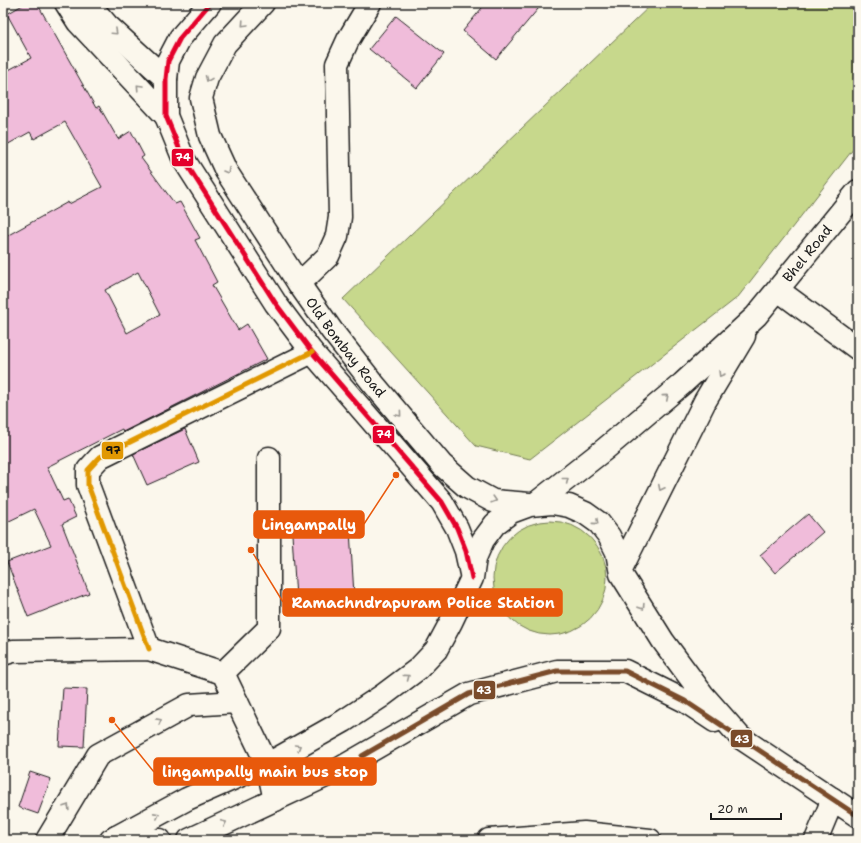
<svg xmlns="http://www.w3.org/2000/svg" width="861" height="843" font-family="'Shantell Sans',sans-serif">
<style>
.green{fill:#c7d88c;stroke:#727a54}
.building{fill:#f0bcda;stroke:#1c1c1c;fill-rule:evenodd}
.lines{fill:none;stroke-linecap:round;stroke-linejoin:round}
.minor-casing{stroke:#1c1c1c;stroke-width:25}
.major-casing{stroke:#1c1c1c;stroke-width:25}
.highway-casing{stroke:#1c1c1c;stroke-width:25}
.minor{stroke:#fbf7ec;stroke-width:22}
.major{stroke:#fbf7ec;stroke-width:22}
.highway{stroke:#fbf7ec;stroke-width:22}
.bus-1-casing{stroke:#fbf7ec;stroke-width:8}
.bus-2-casing{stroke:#fbf7ec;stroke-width:8}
.bus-3-casing{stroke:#fbf7ec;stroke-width:8}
.bus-1{stroke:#e4002b;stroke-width:5}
.bus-2{stroke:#e19803;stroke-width:5}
.bus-3{stroke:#7a4b2a;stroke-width:5}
.oneway{stroke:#97948e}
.labels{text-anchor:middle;stroke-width:3;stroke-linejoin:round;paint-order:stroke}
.street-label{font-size:14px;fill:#1c1c1c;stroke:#fbf7ec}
.leader{fill:none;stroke:#e8590c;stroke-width:1.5}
.callout-dot{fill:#e8590c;stroke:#fbf7ec;stroke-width:1.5}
.callout{fill:#e8590c;stroke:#e8590c;stroke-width:1.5}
.callout-label{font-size:15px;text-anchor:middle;font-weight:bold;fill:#fff}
.line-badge{stroke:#fbf7ec;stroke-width:1.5}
.badge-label{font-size:11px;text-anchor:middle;font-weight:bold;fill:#fff}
.pale-badge-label{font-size:11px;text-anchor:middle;font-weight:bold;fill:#111}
</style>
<rect width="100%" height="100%" fill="#fbf7ec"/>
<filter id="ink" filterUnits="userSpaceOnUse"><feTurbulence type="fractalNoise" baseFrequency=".025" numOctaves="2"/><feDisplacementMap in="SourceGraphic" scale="8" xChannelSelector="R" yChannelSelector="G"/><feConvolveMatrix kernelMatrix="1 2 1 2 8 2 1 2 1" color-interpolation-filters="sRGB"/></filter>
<g filter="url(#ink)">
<g class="green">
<polygon points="653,3 858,3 858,143 738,297 530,459 476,446 343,299"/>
<circle cx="550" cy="578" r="57"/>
</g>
<g class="building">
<path d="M26,3H37L96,108L99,106L118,139L131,131L144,156L141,158L175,204L180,202L200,238L195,240L217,282L212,285L238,330L247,324L267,359L123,432L122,429L47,467L63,501L68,499L76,517L62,524L89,593L28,617L7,562L51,545L34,509L3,524V238L68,202L69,204L102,187L65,122L34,139L30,132L3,147V73L31,58L7,14ZM138,272L160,315L127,333L105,290Z"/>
<polygon points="486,3 543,3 496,59 463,31"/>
<polygon points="396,16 444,54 417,88 369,49"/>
<polygon points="185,429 199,462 147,485 133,454"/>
<polygon points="349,514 354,595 296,598 291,518"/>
<polygon points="808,514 823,532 775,573 760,555"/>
<polygon points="63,688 87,689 84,747 59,746"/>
<polygon points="30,772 51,779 38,814 18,807"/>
</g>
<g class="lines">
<g class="minor-casing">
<g id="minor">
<polyline points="299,284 328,256 337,236 340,217 337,64 348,40 370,3"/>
<polyline points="778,290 858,349"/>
<path id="s1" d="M535,504L605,449L643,417L682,384L756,316L858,191"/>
<polyline points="621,569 705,401 744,336"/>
<polyline points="149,649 88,485 88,470 100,457 312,352"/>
<polyline points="3,654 13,651 149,649 223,673 267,764 275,800"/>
<polyline points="223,673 269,628 269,458"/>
<polyline points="741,738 858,816"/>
<polyline points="47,840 98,755 189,705 237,702"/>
<polyline points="816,840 833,799"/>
</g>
</g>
<g class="major-casing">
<g id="major">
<polyline points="66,3 78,22 166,116"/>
<polyline points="88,3 107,25 166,79"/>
<polyline points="210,3 180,38 168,61 166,79 166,116 184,160 276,304 312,352 442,502 457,528 466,551 471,574"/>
<path id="s2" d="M263,3L225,44L207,78L201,98L210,136L226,171L299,284L332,331L372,382L442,465L467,487L493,501L529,504"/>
<polyline points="116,837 160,840"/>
<polyline points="111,840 187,799 275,760 344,721 382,696 418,669 436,650 451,622 472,578 475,558 483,540 495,524 511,512 530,505 552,503 569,506 585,513 599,523 609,536 617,552 621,574 663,641 703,695 741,738"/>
<polyline points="189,840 332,773 469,694 557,671 625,671 685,701 715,721"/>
</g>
</g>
<g class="highway-casing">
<polyline id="highway" points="489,840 584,833 650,840"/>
</g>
<use href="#minor" class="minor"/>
<use href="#major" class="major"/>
<use href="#highway" class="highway"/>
<g class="bus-1-casing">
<polyline id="bus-1" points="210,3 180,38 168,61 166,79 166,116 184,160 276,304 312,352 442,502 457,528 466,551 472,578"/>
</g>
<g class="bus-2-casing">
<polyline id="bus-2" points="149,649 88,485 88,470 100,457 312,352"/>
</g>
<g class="bus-3-casing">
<polyline id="bus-3" points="362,756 469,694 557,671 625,671 685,701 858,816"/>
</g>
<use href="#bus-1" class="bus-1"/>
<use href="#bus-2" class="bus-2"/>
<use href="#bus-3" class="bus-3"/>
</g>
<defs><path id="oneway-chevron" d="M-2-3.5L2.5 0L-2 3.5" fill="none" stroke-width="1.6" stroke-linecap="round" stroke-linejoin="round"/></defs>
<g class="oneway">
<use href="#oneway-chevron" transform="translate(244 24) rotate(133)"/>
<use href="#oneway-chevron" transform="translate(115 32) rotate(43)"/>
<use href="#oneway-chevron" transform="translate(208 79) rotate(112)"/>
<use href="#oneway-chevron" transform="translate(139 87) rotate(-133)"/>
<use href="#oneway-chevron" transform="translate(227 171) rotate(60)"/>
<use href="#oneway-chevron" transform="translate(721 374) rotate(121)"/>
<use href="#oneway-chevron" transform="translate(666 397) rotate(-40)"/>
<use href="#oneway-chevron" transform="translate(399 414) rotate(50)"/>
<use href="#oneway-chevron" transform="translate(566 480) rotate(-38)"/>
<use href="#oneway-chevron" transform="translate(661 488) rotate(117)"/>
<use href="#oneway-chevron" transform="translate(494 500) rotate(17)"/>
<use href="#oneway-chevron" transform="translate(596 522) rotate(41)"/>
<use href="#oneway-chevron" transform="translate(642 607) rotate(58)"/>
<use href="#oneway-chevron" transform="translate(407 677) rotate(-37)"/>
<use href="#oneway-chevron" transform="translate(159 721) rotate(-29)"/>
<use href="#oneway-chevron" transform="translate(298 747) rotate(-30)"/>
<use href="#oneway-chevron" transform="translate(67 807) rotate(-58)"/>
<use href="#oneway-chevron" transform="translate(157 815) rotate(-28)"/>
<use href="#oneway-chevron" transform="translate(224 823) rotate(-25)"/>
</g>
</g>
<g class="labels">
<g class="street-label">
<text dy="5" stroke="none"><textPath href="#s1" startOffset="371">Bhel Road</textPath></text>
<text dy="5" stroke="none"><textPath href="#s2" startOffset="406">Old Bombay Road</textPath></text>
</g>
</g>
<path class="leader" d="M396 475L364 524M251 550L283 602M112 720L154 772"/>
<g class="callout-dot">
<circle cx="396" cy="475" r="4"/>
<circle cx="251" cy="550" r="4"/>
<circle cx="112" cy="720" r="4"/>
</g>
<g class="callout">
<rect x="254" y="511" width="110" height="27" rx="4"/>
<rect x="283" y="589" width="279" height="27" rx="4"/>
<rect x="154" y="758" width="222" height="27" rx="4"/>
</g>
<g class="callout-label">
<text x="309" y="530">Lingampally</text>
<text x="423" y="608">Ramachndrapuram Police Station</text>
<text x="265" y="777">lingampally main bus stop</text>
</g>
<g class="line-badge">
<rect x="171" y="148" width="23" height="19" rx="4" fill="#e4002b"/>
<rect x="372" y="425" width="23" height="19" rx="4" fill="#e4002b"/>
<rect x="101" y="441" width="23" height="19" rx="4" fill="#e19803"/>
<rect x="473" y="680" width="23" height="20" rx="4" fill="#7a4b2a"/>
<rect x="730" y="729" width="23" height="19" rx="4" fill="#7a4b2a"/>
</g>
<g class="badge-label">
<text x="183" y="161">74</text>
<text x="384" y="438">74</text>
<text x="484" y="694">43</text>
<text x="742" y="743">43</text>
</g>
<g class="pale-badge-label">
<text x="113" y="454">97</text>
</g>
<rect width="861" height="843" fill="none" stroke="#fbf7ec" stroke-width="16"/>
<rect x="8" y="8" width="845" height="827" fill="none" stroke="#1c1c1c" stroke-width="1.5" filter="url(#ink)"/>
<path d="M711 813v6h70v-6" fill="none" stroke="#1c1c1c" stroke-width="2"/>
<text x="717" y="813" font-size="12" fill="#1c1c1c" stroke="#fbf7ec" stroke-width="3" paint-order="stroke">20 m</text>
</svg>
